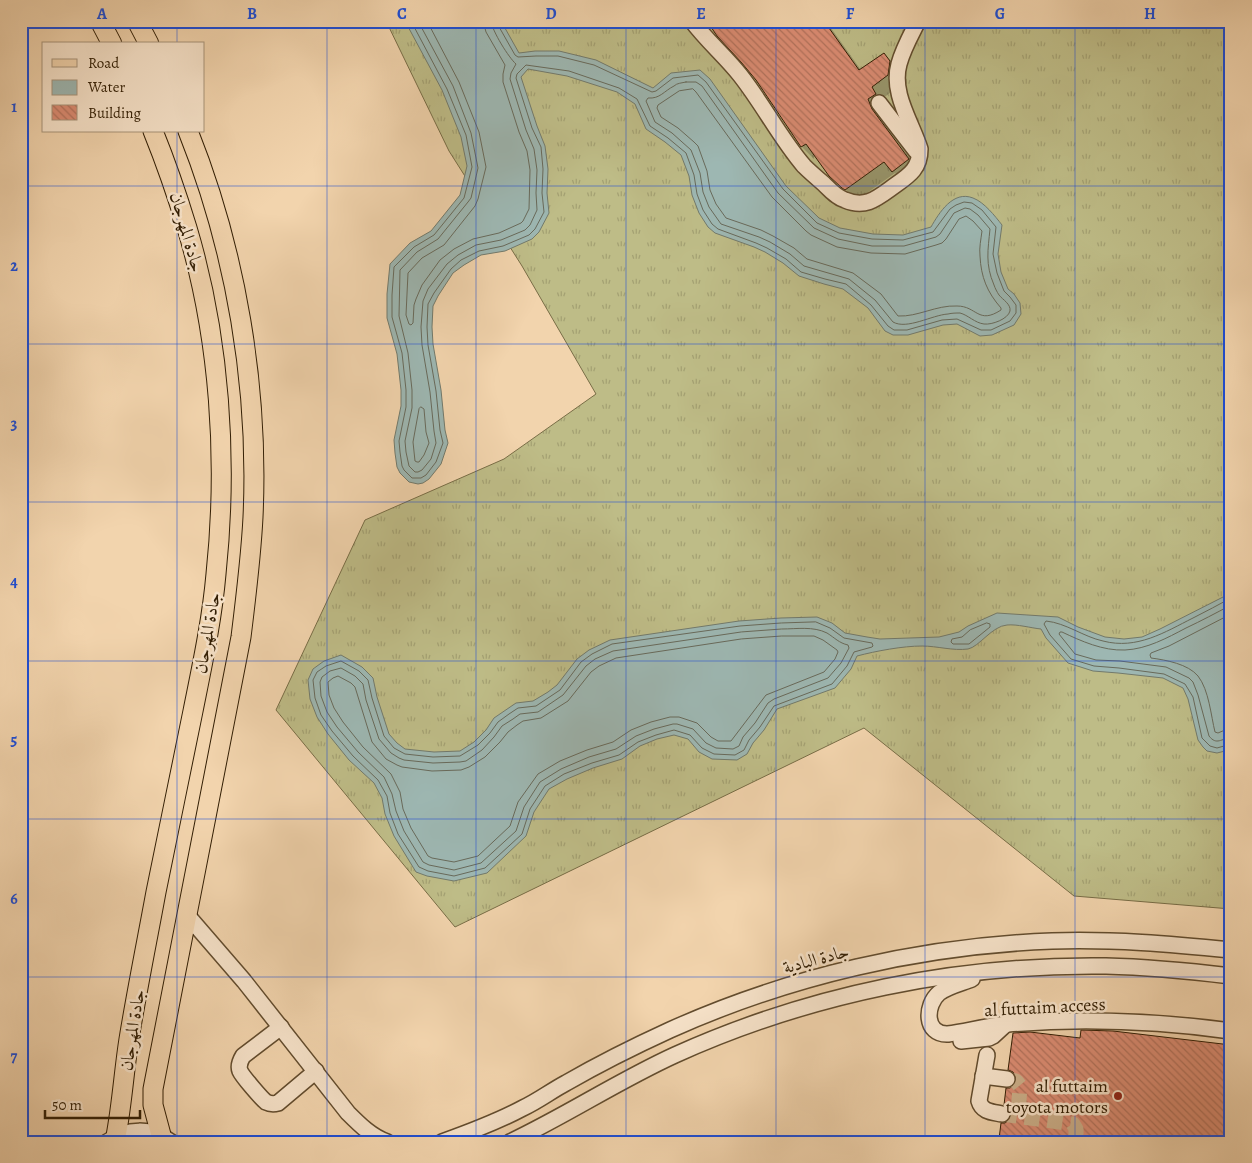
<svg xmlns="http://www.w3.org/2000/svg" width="1252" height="1163" font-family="Alegreya,Amiri,serif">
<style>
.grass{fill:url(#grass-tufts);stroke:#786d46}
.water{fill:#9db7b2;stroke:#727a6c}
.shadow{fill:#0003}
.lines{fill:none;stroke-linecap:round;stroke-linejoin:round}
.shore{stroke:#686a5b;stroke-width:1}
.building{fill:url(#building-back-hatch);stroke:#321e04}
.minor-tunnel{stroke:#ccb08b;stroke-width:15;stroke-dasharray:15 8;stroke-linecap:butt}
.minor-casing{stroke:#624c2e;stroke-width:18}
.major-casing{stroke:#321e04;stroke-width:21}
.minor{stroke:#f7e3ca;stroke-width:15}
.major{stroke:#f2d4ad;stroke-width:19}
.grid{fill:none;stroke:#1d4ed8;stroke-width:1;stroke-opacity:0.55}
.poi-dot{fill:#8f2418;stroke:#f7e3ca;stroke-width:2}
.labels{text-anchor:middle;stroke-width:5;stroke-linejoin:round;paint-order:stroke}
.street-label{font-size:18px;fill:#321e04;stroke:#f7e3ca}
.poi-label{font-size:18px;fill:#321e04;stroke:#f7e3ca;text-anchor:end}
.neatline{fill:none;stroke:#1d4ed8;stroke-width:2}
.grid-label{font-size:16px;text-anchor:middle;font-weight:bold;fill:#1d4ed8}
</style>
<defs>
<pattern id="grass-tufts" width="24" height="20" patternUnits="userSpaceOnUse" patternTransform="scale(1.25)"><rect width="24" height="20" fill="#bebc87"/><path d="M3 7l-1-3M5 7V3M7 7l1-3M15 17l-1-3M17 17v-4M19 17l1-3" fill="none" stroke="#a4a173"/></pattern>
<pattern id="building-back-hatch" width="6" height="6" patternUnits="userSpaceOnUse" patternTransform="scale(1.25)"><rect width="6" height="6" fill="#db8c73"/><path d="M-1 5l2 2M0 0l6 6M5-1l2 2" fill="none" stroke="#b2725c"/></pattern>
</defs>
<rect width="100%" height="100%" fill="#f2d4ad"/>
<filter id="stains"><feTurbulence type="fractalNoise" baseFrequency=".004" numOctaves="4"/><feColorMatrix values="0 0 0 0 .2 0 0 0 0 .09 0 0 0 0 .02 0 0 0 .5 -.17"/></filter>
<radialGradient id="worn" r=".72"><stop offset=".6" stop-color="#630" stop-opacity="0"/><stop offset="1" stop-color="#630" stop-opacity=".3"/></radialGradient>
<polygon class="grass" points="386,21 1231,21 1231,909 1074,896 864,728 455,927 276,710 365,520 504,459 596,394 522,266 449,151"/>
<g class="water">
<path d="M405,21H501L519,53L535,51H559L596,60L653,88L671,73L700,70L710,79L786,186L819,218L840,228L873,234L903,235L931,227C939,213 953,190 973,198C984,202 995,216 1002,225L998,254L1001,272L1008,289L1014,294L1020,303L1021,314L1014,325L992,335L980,336L957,324L943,325L908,335H893L885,331L868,308L843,289L824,284L799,276L783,263L765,252L754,247L715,233L708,227L699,213L692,195L689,176L681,155L665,142L646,129L635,104L617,92L567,76L528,69L521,77L537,126L545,146L548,169L547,193L549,213L539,232L532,239L505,251L481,255L464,265L453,273L438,296L433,306L432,327L433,344L441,390L445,430L448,443L441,464L429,479L423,483L418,484L409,482L400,473L397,467L395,453L394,440L401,406V390L397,354L387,318V294L390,264L410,243L431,231L460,195L467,166L461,137L442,90Z"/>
<path d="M1231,591V748L1225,751L1217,753L1207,751L1203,747L1198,740L1188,699L1183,688L1163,678L1118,673L1093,671L1068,663L1046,638L1041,629C1031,628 1017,624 1007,625C992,626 979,647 968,649C953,651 937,646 922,646C903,646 876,651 857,656L851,669L835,688L777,709L764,730L753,743L747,754L737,760L712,759L699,752L688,739L674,735L657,739L640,746L622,759L593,768L567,779L549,789L534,812L526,836L487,873L454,881L427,876L416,872L394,836L385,814L382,798L374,783L349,760L328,734L317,717L310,699L308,680L313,669L324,661L341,655L362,667L373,678L377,697L389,734L397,743L405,749L434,752L460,751L474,742L486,730L494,718L516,703L533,701L548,692L557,685L577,659L589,650L610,640L739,621L781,618L817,617L832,623L845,633L867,637L880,639L939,637L959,632L968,626L997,613L1058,617L1078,627L1105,637L1124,639L1142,637L1160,629L1227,595Z"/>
</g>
<g class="shadow">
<polygon points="708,21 826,21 861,70 884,54 895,65 899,86 882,99 879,111 882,121 919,170 904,182 895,173 857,200 834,179 816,156 813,158 802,147 757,80"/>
<polygon points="1009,1069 1231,1142 1003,1142 1000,1139 1010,1121 1012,1112 1005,1104 1015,1086 1017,1077"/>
</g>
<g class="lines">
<g class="shore">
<polyline points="411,21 447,89 466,135 472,167 464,198 434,235 414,247 394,267 392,295 392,317 402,353 406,390 406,407 399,441 400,452 402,466 404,470 412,478 421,478 426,475 436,462 443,443 440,430 436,391 428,345 427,327 428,304 434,293 451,269 461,260 479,251 503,246 529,235 535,229 544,212 542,193 543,169 541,147 532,128 516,78 517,74 526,65 569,71 619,88 637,99 650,126 668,138 686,153 694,175 697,194 703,210 712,224 718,229 756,243 767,248 786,259 801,272 825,279 846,284 871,305 888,326 894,330 907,330 942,320 957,319 981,330 991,330 1010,321 1016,313 1016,305 1010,297 1004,291 997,273 993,254 996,227 982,210 972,203 964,202 956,205 950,209 933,232 903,240 872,239 839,233 817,223 783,189 706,82 698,75 673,78 656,91 652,92 594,65 558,56 536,56 518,57 515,55 498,25 497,21"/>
<path d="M418,21L453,86L471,133L478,168L471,198L468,202L438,239L417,252L400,270L399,316L408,353L412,390V408L405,441L406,452L409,466L415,472H418L422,470L431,459L436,443L434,431L430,392L422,345L421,327L423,301L428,289L447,264L458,255L476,245L501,240L525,230L530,225L537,210L536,193L537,170L534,149L526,130L510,79L511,73L516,64C509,58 492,31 491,21"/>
<polyline points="427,21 459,82 479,132 486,167 478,199 475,206 444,245 422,258 408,273 406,315 409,324 411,325 413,323 414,305 416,299 422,285 440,260 454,249 473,239 499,233 521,223 523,221 529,209 530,170 527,151 519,132 503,82 503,74 505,65 486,32 483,21"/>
<path d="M686,82H696L702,86L778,193L814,228L838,239L872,246H904L936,237L940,234L954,213L965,208L970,209L978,215L990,229C988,250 985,264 994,285C995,288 997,292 999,295C1003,300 1011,304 1010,311C1008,319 992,325 984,324C975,323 968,315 960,313C956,313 952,313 948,314C932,315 907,330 893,322L875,300L849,279L804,266L790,254L770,242L759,237L721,224L709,207L703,192L700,173L691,150L672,133L655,122L646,101L648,98C660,99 664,91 674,86C677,83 682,83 686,82Z"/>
<path d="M693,89L696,92L772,197L806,231L811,235L837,247L871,253L905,254L936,245L942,243L946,239L959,219L966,216L973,221L982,231C981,239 979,248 980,256C981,277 987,292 1001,308V310C978,325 977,306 957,306C936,305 918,317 898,316L881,294L853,273L807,259L794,248L773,236L761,230L726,218L716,204L710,190L707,171L698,146L694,142L678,128L661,117L657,108L658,105L679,91Z"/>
<polygon points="421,407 424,409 426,432 429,443 424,455 419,462 417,462 415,461 413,442 419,409"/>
<path d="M1231,598C1219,605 1206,611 1193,618C1165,632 1137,650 1103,641C1084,637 1066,623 1046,621L1044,624L1050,635L1071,659L1094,666L1119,668L1164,674L1185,684L1193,697L1202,738L1210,746L1217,748L1231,744"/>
<path d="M1231,605C1216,613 1201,621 1186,628C1167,638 1147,649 1125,650C1103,651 1081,641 1062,632H1060L1059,634L1075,654L1096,660L1120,661L1166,667L1189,678L1193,682L1198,695L1209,736C1217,746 1221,738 1231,738"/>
<path d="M1231,614L1169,646L1151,653L1150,655L1151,658C1166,660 1188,664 1198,676C1209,690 1211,716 1215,732L1218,733L1225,730H1231"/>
<polygon points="816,622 830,628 844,638 872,643 873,646 872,647 854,652 847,666 832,684 774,706 760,727 749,740 744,750 735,755 714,754 702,748 690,735 674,730 656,735 638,742 619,755 592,763 564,774 545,786 530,809 522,834 485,868 454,876 428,871 419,867 398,834 390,813 387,796 378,780 353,756 332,731 321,715 315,698 313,680 317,672 326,666 341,661 359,671 368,680 372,698 384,736 394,748 405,754 433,757 460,756 478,745 490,733 498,722 509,714 518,708 536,706 560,690 581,662 592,654 612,644 740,626 781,623"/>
<polygon points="987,623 990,624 990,627 969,644 953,644 951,642 952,639 962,637 970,630"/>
<path d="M782,629C797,629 813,626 827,633C835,638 839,643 848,645L849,648L841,663L828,678L774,699L768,703L755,723L743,737L739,746L733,749L716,748L706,743L693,729L677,724H673L654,729L636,736L616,749L589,757L561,769L540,782L524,807L516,831L481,863L454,870L429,865L423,862L404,831L396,811L392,794L384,777L358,752L337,727L327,712L321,696L320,682L322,677L330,671L341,668L355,676L363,684L366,700L379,739L391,753L399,758L404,760L433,763L460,762L466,761L482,750L494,737L502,726L513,719L520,714L538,712L563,695L586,666L595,659L613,651L741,632Z"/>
<polygon points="782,636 814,636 823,640 837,650 838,652 835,659 824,672 766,695 731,741 718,741 711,737 697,723 679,717 670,717 651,722 631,730 613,742 587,750 560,761 538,774 518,802 510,826 478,856 454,862 432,858 428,856 411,828 403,809 400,792 391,774 363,747 343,722 334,708 329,695 328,682 333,678 338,676 351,683 355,687 372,742 386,759 397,765 402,767 432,771 461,770 469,767 485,757 500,742 508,732 517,725 523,721 541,718 568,701 591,672 599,666 616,658 741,639"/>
</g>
</g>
<g class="building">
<polygon points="707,21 824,21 859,70 884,53 890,61 888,75 872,87 876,94 868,99 872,109 909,159 892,172 884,162 845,190 842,188 829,176 806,144 801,147 756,80 741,62 717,36"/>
<polygon points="1081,1030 1113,1031 1231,1045 1231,1142 1019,1142 999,1139 1001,1123 1005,1123 1009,1120 1011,1115 1011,1111 1008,1107 1004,1105 1006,1088 1010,1088 1014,1085 1016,1080 1016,1076 1013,1072 1008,1070 1013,1033 1030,1032 1080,1038"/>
</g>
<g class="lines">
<g class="minor-tunnel">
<polyline points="1007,1079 1016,1081 1020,1086 1018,1116"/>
<polyline points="1002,1114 1073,1124 1076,1129 1076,1142"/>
</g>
<g class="minor-casing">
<g id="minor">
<path d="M692,21C706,40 725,56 740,75C763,104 780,138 804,166C810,172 817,178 824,184C830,190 836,197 845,200C864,208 875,200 890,189C906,177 920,171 920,149C911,121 891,93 899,64C903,49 911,35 918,21"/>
<polyline points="879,103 916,151"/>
<path d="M187,915L244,981L348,1113C360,1125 371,1136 387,1142"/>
<path d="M972,979C962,983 948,986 939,993C925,1005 924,1035 948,1034C968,1031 988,1026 1008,1024C1082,1018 1158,1021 1231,1031"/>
<path d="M281,1027L243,1056C240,1061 238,1066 240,1071C242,1076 262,1099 266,1102C270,1104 274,1104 278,1103L316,1071"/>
<polyline points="961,1041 989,1038 993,1036 1005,1025"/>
<path d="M987,1055L979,1101C982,1112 992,1112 1002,1114"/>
<polyline points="983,1076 1007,1079"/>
<path d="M107,1142C127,1128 151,1127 171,1142"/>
<path d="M442,1142C470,1132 497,1122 523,1108C538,1101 551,1091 566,1083C599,1064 635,1046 670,1030C790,976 921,946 1052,941C1112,939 1171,944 1231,950"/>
<path d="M510,1142C567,1115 618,1081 675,1055C810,994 958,964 1106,966C1148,967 1189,971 1231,976"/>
</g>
</g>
<g class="major-casing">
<g id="major">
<polyline points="100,21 112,44"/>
<polyline points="137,21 149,44"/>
<path d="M161,1135L153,1105V1089L241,637C246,597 251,557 253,517C259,387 236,251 188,131"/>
<path d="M116,1136C122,1104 124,1071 129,1039C137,990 147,941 156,892C168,832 181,771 193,711C202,666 212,620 216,574C228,460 220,338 187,228C177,195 166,163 153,131"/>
</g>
</g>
<use href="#minor" class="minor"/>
<use href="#major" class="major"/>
</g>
<path class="grid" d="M177,21V44M327,21V1142M476,21V1142M626,21V1142M776,21V1142M925,21V1142M1075,21V1142M177,131V1142M21,186H1231M21,344H1231M21,502H1231M21,661H1231M21,819H1231M21,977H1231"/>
<circle class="poi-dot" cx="1118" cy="1096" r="5"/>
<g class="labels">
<g class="street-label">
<text transform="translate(187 232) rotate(74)" y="6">جادة المهرجان</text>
<text transform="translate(207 633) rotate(-80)" y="6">جادة المهرجان</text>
<text transform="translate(816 959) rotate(-15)" y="6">جادة البادية</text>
<text transform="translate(1045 1007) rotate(-3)" y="6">al futtaim access</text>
<text transform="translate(132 1030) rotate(-81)" y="6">جادة المهرجان</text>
</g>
<g class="poi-label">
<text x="1108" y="1092">al futtaim<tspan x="1108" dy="21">toyota motors</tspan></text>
</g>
</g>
<rect width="1252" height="1163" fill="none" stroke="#f2d4ad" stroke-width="55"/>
<rect x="42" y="42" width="162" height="90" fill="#f7e3ca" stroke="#a8947b"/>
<rect x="52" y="59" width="25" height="8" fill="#f2d4ad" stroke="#a8947b"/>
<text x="88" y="68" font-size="15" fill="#321e04">Road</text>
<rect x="52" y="80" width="25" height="15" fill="#9db7b2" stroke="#a8947b"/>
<text x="88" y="92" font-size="15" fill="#321e04">Water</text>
<rect x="52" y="105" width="25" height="15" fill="url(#building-back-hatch)" stroke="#a8947b"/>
<text x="88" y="118" font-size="15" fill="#321e04">Building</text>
<path d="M45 1110v8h95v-8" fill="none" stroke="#321e04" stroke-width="2.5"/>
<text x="52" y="1110" font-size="15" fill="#321e04" stroke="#f7e3ca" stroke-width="4" paint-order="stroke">50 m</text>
<rect x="28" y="28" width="1196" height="1108" class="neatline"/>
<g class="grid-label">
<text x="102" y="19">A</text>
<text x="252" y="19">B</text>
<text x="402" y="19">C</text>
<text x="551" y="19">D</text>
<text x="701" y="19">E</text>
<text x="850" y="19">F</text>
<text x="1000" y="19">G</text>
<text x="1150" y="19">H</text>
<text x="14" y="112">1</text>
<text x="14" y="271">2</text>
<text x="14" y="429">3</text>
<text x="14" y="587">4</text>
<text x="14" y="745">5</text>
<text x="14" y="904">6</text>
<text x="14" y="1062">7</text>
</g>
<rect width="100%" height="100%" filter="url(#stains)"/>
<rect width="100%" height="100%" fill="url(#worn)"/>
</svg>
